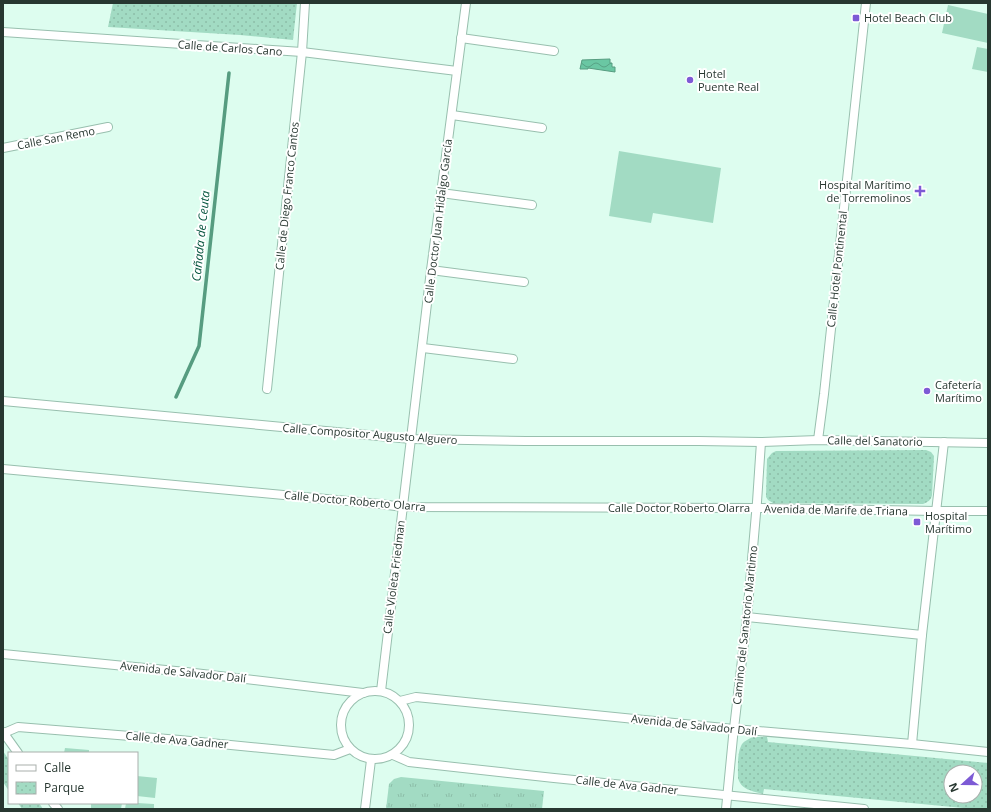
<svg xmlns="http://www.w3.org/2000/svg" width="991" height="812" font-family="'Open Sans',sans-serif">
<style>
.grass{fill:url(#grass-tufts)}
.park{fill:url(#park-dots);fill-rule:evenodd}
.pitch{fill:#a2dbc3}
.water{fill:url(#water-waves);stroke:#569c80}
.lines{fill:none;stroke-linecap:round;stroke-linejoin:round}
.stream{stroke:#569c80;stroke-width:3.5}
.street-casing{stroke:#98bfae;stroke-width:10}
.street{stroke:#fff;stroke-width:8}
.poi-dot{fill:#7d5ad5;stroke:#fff;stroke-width:1.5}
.labels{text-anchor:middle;stroke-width:4;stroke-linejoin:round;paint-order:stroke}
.poi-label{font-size:11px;fill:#273730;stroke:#fff;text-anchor:start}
.street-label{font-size:11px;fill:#273730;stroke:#fff}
.water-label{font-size:12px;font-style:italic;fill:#095740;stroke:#fff}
</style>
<defs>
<pattern id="grass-tufts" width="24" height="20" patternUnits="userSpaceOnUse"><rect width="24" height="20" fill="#a2dbc3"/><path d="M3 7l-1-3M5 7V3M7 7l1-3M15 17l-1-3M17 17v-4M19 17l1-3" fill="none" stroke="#8cbda8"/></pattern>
<pattern id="park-dots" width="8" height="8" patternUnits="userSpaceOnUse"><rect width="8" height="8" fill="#a2dbc3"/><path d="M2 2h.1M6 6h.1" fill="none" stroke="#8cbda8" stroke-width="1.8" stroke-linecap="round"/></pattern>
<pattern id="water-waves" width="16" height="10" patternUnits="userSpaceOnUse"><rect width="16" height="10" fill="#6ac7a3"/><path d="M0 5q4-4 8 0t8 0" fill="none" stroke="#57a285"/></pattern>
</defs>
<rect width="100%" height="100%" fill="#ddfdef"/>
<polygon class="grass" points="401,777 544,791 542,809 386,809 389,784 394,779"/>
<g class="park">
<polygon points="113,3 297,3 293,40 240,35 108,27"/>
<path d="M926,450L931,452L934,456L932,495C931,500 928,502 923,504L773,503L768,500L766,497L767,459L772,453L776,451Z"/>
<path d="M753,737H767L768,742L988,763V809H974L764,789L763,794C753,791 741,790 738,778C738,769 737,754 741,746C743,741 749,739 753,737ZM951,772H975V796H951Z"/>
<polygon points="3,751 9,760 9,791 3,782"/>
<polygon points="18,803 39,803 43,809 22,809"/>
</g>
<g class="pitch">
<polygon points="948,5 988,14 988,43 942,33"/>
<polygon points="977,47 988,49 988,72 972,69"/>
<polygon points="619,151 721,168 713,223 653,213 651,223 609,216"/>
<polygon points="65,748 89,750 89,753 64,753"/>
<polygon points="137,776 157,778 155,798 137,796"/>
<polygon points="91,803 122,803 121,809 91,809"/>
<polygon points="126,803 137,803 154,804 154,809 125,809"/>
</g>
<polygon class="water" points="610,59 610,63 612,63 612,67 615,67 615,72 588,68 588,69 580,69 582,60"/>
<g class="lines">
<polyline class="stream" points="176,397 199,346 229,73"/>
<g class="street-casing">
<g id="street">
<polyline points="3,32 302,52 457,71"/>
<polyline points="461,38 554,51"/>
<polyline points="452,115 542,128"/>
<polyline points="3,148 108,127"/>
<polyline points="441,193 532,205"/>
<polyline points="431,270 524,282"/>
<polyline points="423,348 513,359"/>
<polyline points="267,389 302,52 305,3"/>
<polyline points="3,401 411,439 526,441 699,441 761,442 818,440 988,443"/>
<polyline points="818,440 824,394 866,3"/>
<polyline points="3,469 380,504 403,507 757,508 936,511 988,511"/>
<polyline points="747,617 922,635"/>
<polyline points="3,654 186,672 363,693"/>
<circle cx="375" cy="725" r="34"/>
<polyline points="381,691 431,270 466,3"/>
<polyline points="400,701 416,697 734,729 912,744 988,752"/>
<polyline points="3,732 18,753"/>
<polyline points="4,733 18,727 180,740 334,755 350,749"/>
<polyline points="912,744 922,635 944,442"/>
<polyline points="393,755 409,762 418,763 554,778 864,809"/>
<polyline points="53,803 58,809"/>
<polyline points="365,809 371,760"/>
<polyline points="726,809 733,737 747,617 757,502 761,442"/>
</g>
</g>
<use href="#street" class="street"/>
</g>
<g class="poi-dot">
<rect x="852" y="14" width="8" height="8" rx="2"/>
<circle cx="690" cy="80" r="4"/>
<path d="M918 185h4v4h4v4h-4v4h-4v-4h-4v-4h4z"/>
<circle cx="927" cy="391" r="4"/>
<rect x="913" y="518" width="8" height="8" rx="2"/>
</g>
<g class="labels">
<g class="poi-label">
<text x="864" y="22">Hotel Beach Club</text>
<text x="698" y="78">Hotel<tspan x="698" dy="13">Puente Real</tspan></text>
<text x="911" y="189" text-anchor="end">Hospital Marítimo<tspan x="911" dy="13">de Torremolinos</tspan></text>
<text x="935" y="389">Cafetería<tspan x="935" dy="13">Marítimo</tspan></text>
<text x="925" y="520">Hospital<tspan x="925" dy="13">Marítimo</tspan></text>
</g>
<g class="street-label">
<text transform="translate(230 48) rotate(4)" y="4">Calle de Carlos Cano</text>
<text transform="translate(56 138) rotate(-11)" y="4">Calle San Remo</text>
<text transform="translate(287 196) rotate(-84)" y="4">Calle de Diego Franco Cantos</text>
<text transform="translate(438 221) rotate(-83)" y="4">Calle Doctor Juan Hidalgo García</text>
<text transform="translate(837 269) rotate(-84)" y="4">Calle Hotel Pontinental</text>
<text transform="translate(370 434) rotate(4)" y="4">Calle Compositor Augusto Alguero</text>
<text transform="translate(875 441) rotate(1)" y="4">Calle del Sanatorio</text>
<text transform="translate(355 501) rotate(5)" y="4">Calle Doctor Roberto Olarra</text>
<text x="679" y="512">Calle Doctor Roberto Olarra</text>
<text transform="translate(836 510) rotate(1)" y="4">Avenida de Marife de Triana</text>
<text transform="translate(394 577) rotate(-83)" y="4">Calle Violeta Friedman</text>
<text transform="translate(745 625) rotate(-84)" y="4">Camino del Sanatorio Maritimo</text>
<text transform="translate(183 672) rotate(6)" y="4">Avenida de Salvador Dalí</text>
<text transform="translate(694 725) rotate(6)" y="4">Avenida de Salvador Dalí</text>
<text transform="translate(177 740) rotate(5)" y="4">Calle de Ava Gadner</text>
<text transform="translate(627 785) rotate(6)" y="4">Calle de Ava Gadner</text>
</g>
<g class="water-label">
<text transform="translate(201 236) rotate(-84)" y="4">Cañada de Ceuta</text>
</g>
</g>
<rect width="991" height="812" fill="none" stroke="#273730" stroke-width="8"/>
<rect x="8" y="752" width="130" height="52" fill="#ffffff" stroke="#a9afac"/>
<rect x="16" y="765" width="20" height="6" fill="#ffffff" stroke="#a9afac"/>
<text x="44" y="772" font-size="12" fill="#273730">Calle</text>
<rect x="16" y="782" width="20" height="12" fill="url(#park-dots)" stroke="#a9afac"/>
<text x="44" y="792" font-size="12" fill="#273730">Parque</text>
<g transform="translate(963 784) rotate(249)"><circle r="19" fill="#ffffff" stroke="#a9afac"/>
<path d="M0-3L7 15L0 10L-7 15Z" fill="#7d5ad5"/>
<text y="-6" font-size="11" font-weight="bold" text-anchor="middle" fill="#273730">N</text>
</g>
</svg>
